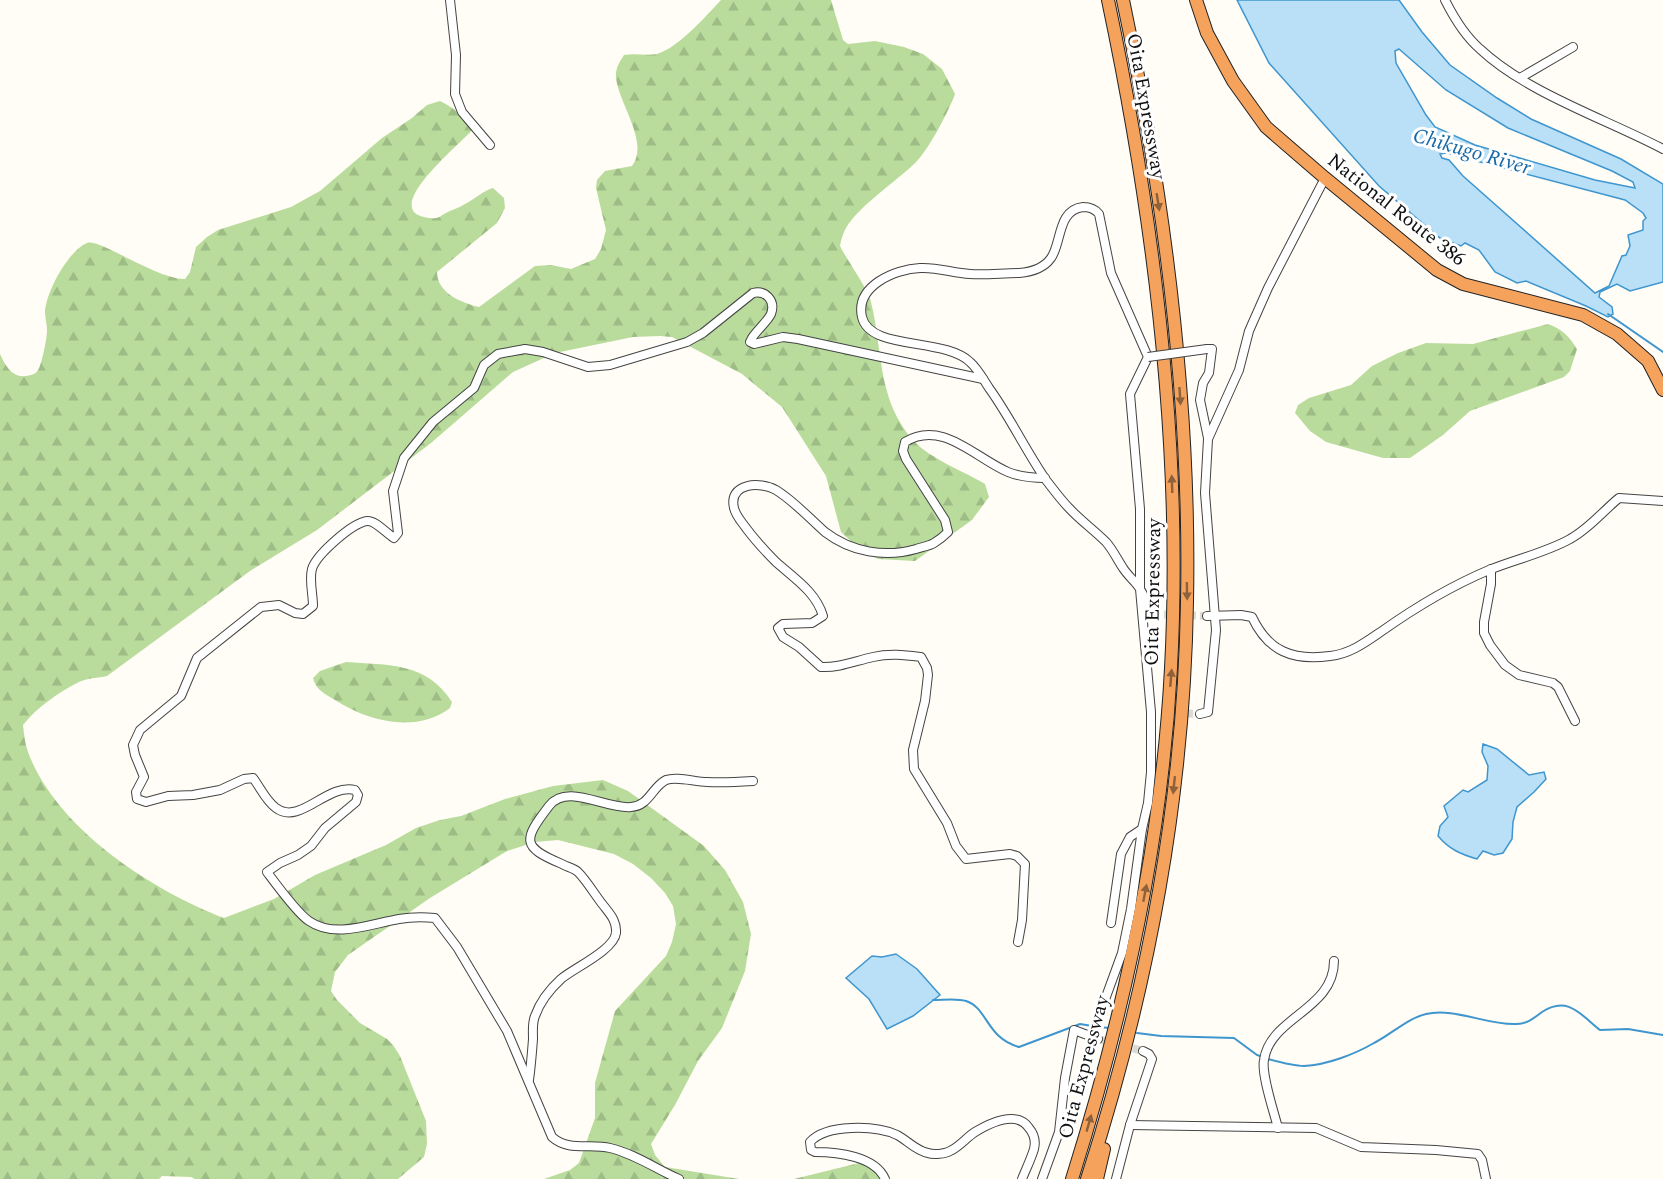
<svg xmlns="http://www.w3.org/2000/svg" width="1663" height="1179" font-family="Spectral,serif">
<style>
.forest{fill:url(#forest-firs)}
.water{fill:#b9e0f7;stroke:#3f96cf;stroke-width:1.5;fill-rule:evenodd}
.lines{fill:none;stroke-linecap:round;stroke-linejoin:round}
.stream{stroke:#3f96cf;stroke-width:2}
.minor-tunnel{stroke:#dbdad3;stroke-width:8;stroke-dasharray:8 4;stroke-linecap:butt}
.minor-casing{stroke:#444;stroke-width:10}
.highway-casing{stroke:#222;stroke-width:14}
.minor{stroke:#fff;stroke-width:8}
.highway{stroke:#f5a25d;stroke-width:12}
.minor-bridge-casing{stroke:#444;stroke-width:10;stroke-linecap:butt}
.minor-bridge{stroke:#fff;stroke-width:8}
.oneway{fill:#8e613b}
.labels{text-anchor:middle;stroke-width:6;stroke-linejoin:round;paint-order:stroke}
.street-label{font-size:20px;fill:#111;stroke:#fff}
.water-label{font-size:21px;font-style:italic;fill:#1768a6;stroke:#fff}
</style>
<defs>
<pattern id="forest-firs" width="22" height="20" patternUnits="userSpaceOnUse" patternTransform="scale(1.5)"><rect width="22" height="20" fill="#b9dc9c"/><path d="M5 1l3.5 6h-7zM16 11l3.5 6h-7z" fill="#9ebc85"/></pattern>
</defs>
<rect width="100%" height="100%" fill="#fffdf5"/>
<g class="forest">
<path d="M721,0H831L843,40L848,44L875,41L904,47L923,54L942,69L955,94C949,111 927,153 913,165C895,182 858,207 846,228C843,233 841,240 840,246C847,260 868,289 871,302C883,351 877,401 914,441C930,459 964,471 985,484L989,497L972,520L915,561L878,559L858,548L841,532L826,476L782,407L742,374L672,337L660,336L633,337L555,353L513,372L431,443L317,530L250,571L107,676C98,678 87,678 79,682C59,692 36,708 23,725C24,734 25,744 28,752C56,828 151,890 224,918L274,899L315,875L386,845L416,828L440,820L461,816L505,799L553,786L603,780L628,791L704,846L725,870L743,902L751,934L745,971L722,1028L698,1061L675,1105L651,1144L655,1155L665,1167L739,1179H544L570,1170L579,1163L595,1118V1083L615,1011L666,956L672,942L676,924L673,906L665,893L651,878L633,864L614,854L558,840L535,842L507,851L430,898L348,955L335,972L331,991L337,1000L360,1023L387,1039L393,1045L400,1056L426,1121L427,1144L424,1157L398,1179H195L191,1177L162,1176L159,1179H0V354C5,365 12,378 26,376C31,375 35,375 38,370C42,364 47,338 47,330C47,324 45,318 45,312C46,292 68,251 87,243C99,238 158,280 185,279L190,272L196,247L207,237L218,230L291,207L320,191L382,138L412,118L427,105L440,101C454,108 464,116 473,129C464,141 390,200 418,215C422,217 432,219 436,218C439,218 442,215 444,214C451,210 459,208 465,204C475,199 483,191 493,188L504,198L505,208L497,223L437,272C437,293 462,303 479,307L535,266L551,265L571,269L595,259L601,249L606,230L596,188L597,180L605,171L632,166C650,142 618,103 616,77C615,69 620,61 624,55C635,53 647,56 657,54C678,48 706,16 721,0Z"/>
<path d="M1548,324C1562,329 1569,336 1577,349L1570,371L1564,377L1470,411L1443,435L1410,458H1383L1326,442L1310,431L1295,413L1298,405L1309,398L1351,385L1372,366L1398,353L1426,343L1473,344Z"/>
<path d="M346,662C387,665 427,662 452,702L450,708C417,734 367,721 335,700C325,694 316,690 313,678L320,671Z"/>
<polygon points="863,1162 886,1179 794,1179"/>
</g>
<g class="water">
<path d="M1237,0H1399L1422,32L1450,65L1497,98L1531,119L1621,159L1663,184V282L1630,291L1617,284L1600,292L1599,297L1612,307L1613,314L1608,317L1586,306L1526,281L1517,283L1495,272L1479,250L1465,243L1461,246L1440,238L1379,186L1269,63ZM1399,49L1446,90L1508,128L1612,171L1633,182L1635,188L1595,180L1475,145L1435,127L1426,115L1396,63L1395,51ZM1446,153L1625,200L1643,213L1646,218L1643,221V230L1628,235L1630,246L1626,255L1622,256L1609,286L1595,293L1463,176L1449,160L1442,158L1440,154Z"/>
<path d="M1483,744L1497,749L1529,775L1544,772L1546,779L1534,792L1517,807L1513,822L1512,839L1503,853L1494,855L1483,851L1477,859C1460,854 1449,849 1438,836L1440,826L1448,817L1444,806L1463,790L1468,792L1487,780L1488,766L1482,752Z"/>
<polygon points="896,954 917,969 940,995 913,1016 887,1029 869,999 846,978 872,956 882,957"/>
</g>
<g class="lines">
<g class="stream">
<polyline points="1608,314 1663,352"/>
<path d="M933,1000C943,1000 957,998 966,1001C988,1008 986,1038 1019,1047L1080,1024L1092,1026"/>
<polyline points="1098,1027 1110,1028"/>
<polyline points="1137,1033 1161,1036 1234,1038 1257,1055 1263,1057"/>
<path d="M1268,1059C1279,1062 1293,1066 1304,1066C1327,1065 1355,1054 1374,1043C1392,1034 1406,1019 1426,1014C1454,1007 1489,1026 1517,1024C1527,1024 1534,1018 1542,1012C1568,995 1581,1015 1600,1030L1628,1029L1663,1035"/>
</g>
<g class="minor-tunnel">
<polyline points="1152,614 1207,616"/>
<polyline points="1161,712 1200,714"/>
<polyline points="1098,1039 1143,1051"/>
</g>
<g class="minor-casing">
<g id="minor">
<polyline points="450,0 456,55 455,94 462,112 490,145"/>
<path d="M1445,0C1454,18 1465,36 1480,49C1527,93 1606,119 1663,149"/>
<polyline points="1520,78 1573,47"/>
<polyline points="1207,349 1212,349 1209,373 1203,383 1200,400 1208,438"/>
<polyline points="1491,569 1491,584 1484,622 1484,633 1490,645 1505,665 1519,675 1553,683 1558,687 1575,721"/>
<path d="M1207,616L1241,615L1252,617C1268,651 1292,661 1330,656C1350,654 1366,642 1382,631C1416,607 1451,586 1489,570C1516,559 1545,553 1570,539C1589,529 1603,511 1619,498L1663,501"/>
<polyline points="1200,714 1208,712 1216,630 1205,493 1208,439 1239,370 1249,331 1268,288 1325,178"/>
<polyline points="1111,923 1121,854 1130,837 1142,829"/>
<path d="M1018,942L1022,920L1025,864L1017,856L1010,854L966,859L956,846L947,823L914,769L913,750L925,701L928,675L927,668L921,657C905,655 890,653 873,657C855,661 839,668 821,667L799,647L783,637L778,628L783,624L812,623L823,616C816,592 794,578 776,562C765,551 755,540 746,528C741,521 736,516 734,508C728,483 760,481 776,490C794,501 809,518 825,532C851,552 885,558 916,549C922,547 929,546 934,543C939,540 944,536 948,532L945,520L906,459L903,451L905,442C942,419 975,458 1008,472C1020,477 1032,478 1045,478"/>
<path d="M1091,1038L1122,953L1131,909L1142,829L1148,803L1151,772V712L1140,589V509L1130,394L1148,357L1111,273L1099,214C1095,209 1089,207 1083,207C1057,210 1062,243 1051,258C1044,268 1031,272 1019,273C1003,273 986,275 970,274C953,273 937,267 920,268C895,269 855,286 862,317C870,351 944,337 970,362C978,369 983,379 989,388C1010,417 1026,451 1046,480C1053,489 1061,500 1069,508C1080,520 1094,530 1106,542C1113,550 1117,559 1123,568C1128,576 1136,582 1140,589C1145,597 1148,606 1152,614"/>
<path d="M529,1080C531,1066 532,1052 533,1039C533,1031 532,1023 535,1016C540,1002 550,989 561,979C574,968 614,950 616,933C617,921 610,914 603,905C595,895 587,881 578,872C574,868 567,867 562,864C521,847 523,840 549,806C567,782 607,810 631,807C649,806 652,787 666,780C677,776 695,782 707,782C722,783 738,782 753,781"/>
<polyline points="1130,1125 1316,1128 1361,1147 1436,1150 1478,1154 1482,1160 1486,1179"/>
<path d="M1278,1128C1274,1112 1261,1074 1264,1060C1270,1017 1334,1010 1334,961"/>
<path d="M679,1179C656,1169 635,1154 610,1148C590,1143 569,1152 552,1137L507,1031L457,947L435,918C423,917 411,917 399,919C370,924 335,939 309,921C297,913 276,884 267,872L280,863L298,855L311,846L325,828L356,802L358,795L355,790C327,783 300,826 276,808C266,801 260,787 253,778L244,779L220,790L193,795L168,796L146,802L137,799L136,792L144,777L135,755L133,745L140,730L181,696L197,658L261,607L279,605L295,613L303,614L313,606C313,594 309,580 312,569C316,555 352,523 367,521C375,520 386,533 394,538L398,533L393,491L404,458L433,422L474,388L484,365L498,354L525,349L543,352L588,367L610,365L687,342L703,333L753,293C765,290 776,300 771,314C767,322 757,330 752,338L750,342L754,344L783,337L798,339L983,379"/>
<path d="M885,1179C875,1156 837,1152 815,1152L811,1150L810,1142C826,1124 875,1125 897,1135C907,1140 916,1151 928,1153C933,1155 945,1154 950,1151C959,1147 967,1137 975,1132C990,1123 1017,1110 1029,1128C1034,1134 1036,1141 1034,1149C1031,1159 1026,1169 1022,1179"/>
<polyline points="1042,1179 1059,1132 1065,1078 1074,1030 1098,1039"/>
<polyline points="1116,1179 1130,1125 1152,1059 1149,1054 1143,1051"/>
</g>
</g>
<g class="highway-casing">
<g id="highway">
<polyline points="1196,0 1207,33 1233,81 1266,127 1325,178 1437,270 1463,284 1583,315 1617,334 1648,361 1663,390"/>
<path d="M1072,1179C1124,1014 1162,841 1171,668C1183,445 1154,218 1108,0"/>
<path d="M1087,1179C1147,993 1184,798 1187,602C1191,401 1164,196 1123,0"/>
<polyline points="1097,1179 1104,1149"/>
</g>
</g>
<use href="#minor" class="minor"/>
<use href="#highway" class="highway"/>
<g class="minor-bridge-casing">
<polyline id="minor-bridge" points="1148,357 1207,349"/>
</g>
<use href="#minor-bridge" class="minor-bridge"/>
</g>
<defs><path id="oneway-solid" d="M-6-.8H1V-3.2L6.5 0L1 3.2V.8H-6Z" transform="scale(1.5)"/></defs>
<g class="oneway">
<use href="#oneway-solid" transform="translate(1158 202) rotate(81)"/>
<use href="#oneway-solid" transform="translate(1180 396) rotate(86)"/>
<use href="#oneway-solid" transform="translate(1172 484) rotate(-92)"/>
<use href="#oneway-solid" transform="translate(1187 591) rotate(89)"/>
<use href="#oneway-solid" transform="translate(1171 678) rotate(-85)"/>
<use href="#oneway-solid" transform="translate(1174 785) rotate(96)"/>
<use href="#oneway-solid" transform="translate(1145 893) rotate(-79)"/>
<use href="#oneway-solid" transform="translate(1089 1123) rotate(-74)"/>
</g>
<g class="labels">
<g class="street-label">
<text transform="translate(1147 106) rotate(80)" y="7">Oita Expressway</text>
<text transform="translate(1397 209) rotate(38)" y="7">National Route 386</text>
<text transform="translate(1152 592) rotate(-89)" y="7">Oita Expressway</text>
<text transform="translate(1083 1067) rotate(-75)" y="7">Oita Expressway</text>
</g>
<g class="water-label">
<text transform="translate(1472 151) rotate(16)" y="7">Chikugo River</text>
</g>
</g>
</svg>
